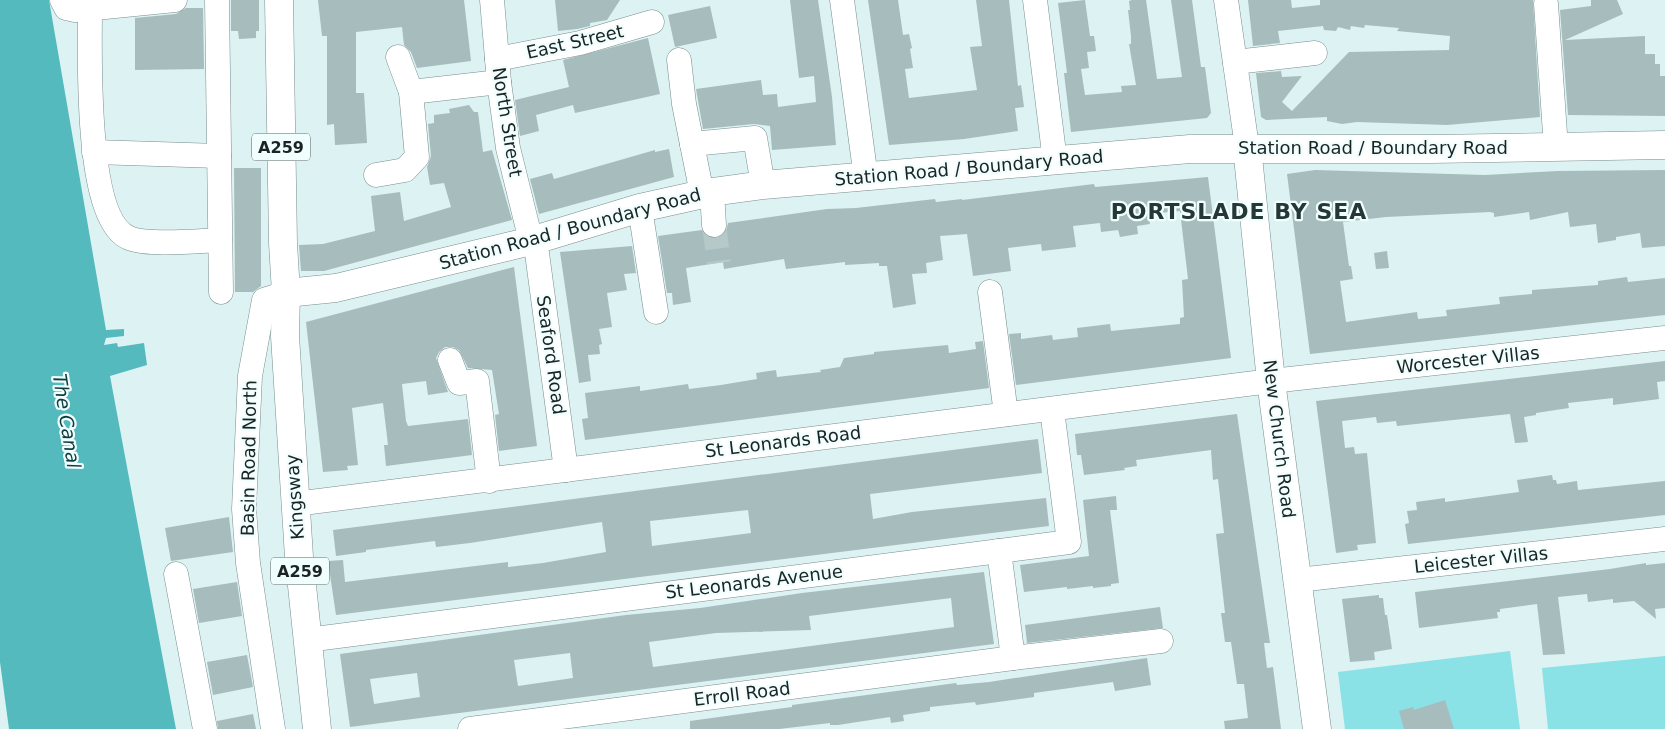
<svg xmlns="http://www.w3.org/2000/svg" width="1665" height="729" font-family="'DejaVu Sans',sans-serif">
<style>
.green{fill:#8ae2e6}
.water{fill:#54babe}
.building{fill:#a7bcbd;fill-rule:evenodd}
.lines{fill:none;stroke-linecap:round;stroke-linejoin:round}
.minor-tunnel{stroke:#b5c9c9;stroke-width:24;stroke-dasharray:24 12;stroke-linecap:butt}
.minor-casing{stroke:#798d8e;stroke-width:25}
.major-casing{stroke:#798d8e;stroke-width:29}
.minor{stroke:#fff;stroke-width:24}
.major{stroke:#fff;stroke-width:28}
.labels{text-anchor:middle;stroke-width:4.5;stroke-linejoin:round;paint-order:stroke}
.shield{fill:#f0fefe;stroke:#5b6565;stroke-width:1}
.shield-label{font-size:16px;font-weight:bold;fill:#1b2323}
.street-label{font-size:18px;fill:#1b2323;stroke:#f0fefe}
.water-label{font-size:19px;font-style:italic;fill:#0c3c3e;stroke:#f0fefe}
.district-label{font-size:22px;font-weight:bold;letter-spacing:1px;fill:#263738;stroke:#f0fefe}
</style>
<rect width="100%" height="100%" fill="#dcf2f3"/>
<g class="green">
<polygon points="1510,651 1520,729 1345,729 1338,672"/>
<polygon points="1665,656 1665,729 1548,729 1542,668"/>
</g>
<polygon class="water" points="0,0 49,0 106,330 124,329 124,336 106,338 104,345 117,343 118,347 144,343 147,365 110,376 176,729 9,729 0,662"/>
<g class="building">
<polygon points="231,0 259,0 259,31 256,31 256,38 239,39 238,31 231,31"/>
<polygon points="318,0 464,0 471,61 417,68 411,52 404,45 402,27 356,32 356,93 364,93 367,143 335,145 334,124 327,125 327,36 322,36"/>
<polygon points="555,0 620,0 607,20 590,23 590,26 577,29 558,31"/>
<polygon points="790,0 818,0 832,97 836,145 772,150 770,126 754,124 703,129 696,89 761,80 763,95 777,94 778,107 816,102 814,76 799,78"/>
<polygon points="868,0 898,0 903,35 909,34 912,48 910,49 913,68 905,69 909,98 977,90 970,47 982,46 976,0 1009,0 1018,86 1021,85 1024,107 1015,108 1018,131 964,139 889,145"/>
<polygon points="1085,0 1090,36 1094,36 1096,51 1087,52 1089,68 1081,69 1085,95 1122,92 1121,86 1136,85 1129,44 1131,44 1131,36 1128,10 1130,10 1129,1 1132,0 1146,0 1157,79 1182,77 1171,0 1192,0 1201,67 1205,67 1211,113 1207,118 1071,132 1064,73 1067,73 1058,3"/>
<polygon points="1248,0 1291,0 1292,8 1320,5 1320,0 1533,0 1540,117 1447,125 1357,122 1342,124 1327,121 1327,117 1266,120 1261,117 1256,73 1281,71 1282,77 1302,76 1282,102 1292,111 1349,52 1449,50 1450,36 1397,31 1399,28 1365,25 1364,28 1351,26 1350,30 1338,27 1336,31 1324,30 1323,26 1278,31 1280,43 1253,46"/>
<polygon points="1591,0 1617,0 1623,14 1565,40 1645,36 1645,54 1655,54 1655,64 1660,64 1660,76 1665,76 1665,116 1568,115 1560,10 1591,6"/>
<polygon points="710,6 717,38 675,47 668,15"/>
<polygon points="186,8 203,8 204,69 135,70 135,18 176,14"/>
<polygon points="648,38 660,94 575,113 573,105 536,115 539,131 520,136 515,100 569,87 563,60"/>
<polygon points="469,105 474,112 478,112 483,152 492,150 512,220 324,271 301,271 299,245 323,244 375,231 371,196 400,192 404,221 451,207 444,183 430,185 427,167 431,156 428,124 434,123 434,115 450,113 449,109"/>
<polygon points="669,149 674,177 539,214 530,179 552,173 554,179 655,150 655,152"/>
<polygon points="234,168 261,168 261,286 253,292 235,292"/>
<polygon points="1315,170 1485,175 1558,171 1665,170 1665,246 1642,248 1640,233 1616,237 1616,240 1598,243 1596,224 1570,227 1568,212 1530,220 1529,212 1494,217 1494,213 1490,212 1386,217 1343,222 1349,266 1351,266 1353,279 1340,281 1346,322 1417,312 1418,319 1447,316 1446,310 1500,304 1499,297 1532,294 1532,290 1598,285 1598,281 1627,277 1628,282 1665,278 1665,315 1310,354 1287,174"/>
<polygon points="1208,177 1231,358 1016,385 1009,334 1021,333 1021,339 1052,335 1053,340 1078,337 1077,328 1110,324 1111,331 1180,324 1180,318 1184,317 1182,280 1188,279 1180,211 1148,214 1150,224 1137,226 1138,234 1120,237 1118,230 1101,232 1100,223 1073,226 1076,247 1042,251 1041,244 1008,248 1011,271 973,276 967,234 940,236 943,260 926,263 927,273 912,274 916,304 893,308 887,266 879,266 879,263 845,265 845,262 786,269 784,259 724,269 723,262 686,268 691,302 673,305 672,293 667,293 658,236 702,230 707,237 715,239 726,232 728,223 827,209 856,208 935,199 936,202 962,199 962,200 1094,184 1095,187"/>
<polygon points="632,246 636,273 624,274 627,290 607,293 612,327 599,329 602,344 599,345 600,354 588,355 591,381 579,383 560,252"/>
<polygon points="1387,251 1389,268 1376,269 1374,253"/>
<polygon points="514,267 537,446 499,451 495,415 499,414 492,370 468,368 459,350 453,347 445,347 439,352 436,358 448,392 428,395 426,381 402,384 406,421 408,426 468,419 472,455 386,466 384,445 388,445 383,403 352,408 358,465 347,466 348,470 323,472 306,322"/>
<polygon points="983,341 989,388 585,440 582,419 588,418 585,393 640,386 640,391 688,384 689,389 721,385 757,379 756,373 776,370 777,377 821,372 820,370 840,367 844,358 874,354 874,352 948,345 949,353 976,349 975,342"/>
<polygon points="1665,361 1665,381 1657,382 1659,399 1613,405 1613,398 1568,403 1569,408 1536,413 1536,415 1524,417 1528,442 1515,443 1510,414 1397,426 1396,421 1377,423 1376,417 1342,421 1345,448 1354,447 1355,454 1367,453 1376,543 1357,545 1358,550 1336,553 1316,401"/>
<polygon points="1237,414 1270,643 1264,643 1267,668 1273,667 1281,729 1225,729 1224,721 1248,718 1244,684 1237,684 1231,642 1225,642 1221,613 1225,613 1216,534 1224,533 1218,479 1213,480 1211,450 1136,460 1137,466 1124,468 1125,470 1084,475 1081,455 1077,455 1075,434"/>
<path d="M1038,439L1042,473L870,494L873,519L912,512L1046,498L1049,526L336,615L328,561L343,560L345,582L508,562V567L543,563L606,552L602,522L470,543L436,547L435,541L366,550V552L336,556L333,530ZM748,510L751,533L652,546L650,521Z"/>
<polygon points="1552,475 1553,480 1556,480 1557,484 1577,481 1578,490 1665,481 1665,515 1408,544 1405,524 1409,523 1407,511 1417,510 1416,502 1445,498 1445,502 1519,492 1517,480"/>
<polygon points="1116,496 1117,510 1110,510 1119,583 1111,584 1111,586 1093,588 1093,586 1067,589 1067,587 1024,592 1020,565 1089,556 1083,500"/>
<polygon points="229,517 233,552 171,561 165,528"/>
<polygon points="1646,563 1646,565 1665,563 1665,608 1655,609 1656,619 1634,601 1613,603 1613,599 1588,602 1587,594 1558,597 1565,654 1543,655 1537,604 1500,609 1500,612 1497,612 1498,618 1419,628 1415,592 1610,569"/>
<path d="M984,572L994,644L350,727L340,654L626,615L700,608L802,593ZM951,598L954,627L653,667L649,642L716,633L811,630L809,616ZM570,653L573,678L518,686L514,660ZM417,673L420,697L374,704L370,679Z"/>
<polygon points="237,582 242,616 199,623 193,589"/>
<polygon points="1379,595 1379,598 1383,598 1385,615 1387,615 1392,649 1374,652 1375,660 1350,662 1342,599"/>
<polygon points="1160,607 1163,628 1027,643 1025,625"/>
<polygon points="247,655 253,687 213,695 207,662"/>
<polygon points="1147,658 1151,685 1115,691 1113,682 1034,693 1034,697 976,705 975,702 930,707 930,711 903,715 904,721 891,723 890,717 838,725 830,725 830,723 779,729 690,729 690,721 792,707 792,705 956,683 957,685 989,682"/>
<polygon points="1445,700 1454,729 1404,729 1399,711 1413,707 1414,710"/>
<polygon points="253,714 256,729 218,729 217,721"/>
</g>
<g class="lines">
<polyline class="minor-tunnel" points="714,225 719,263"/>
<g class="minor-casing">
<g id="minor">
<polyline points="62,0 66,8 75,10 175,0"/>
<polyline points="217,0 221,292"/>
<polyline points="492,0 499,82 508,148 531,241 537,253 566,470"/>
<polyline points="842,0 866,178"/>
<polyline points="1035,0 1055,161"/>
<polyline points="1226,0 1247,147"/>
<polyline points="1546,4 1556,148"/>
<path d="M90,9C90,53 84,219 129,238C148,246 198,241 220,240"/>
<polyline points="398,57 411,92 499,82"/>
<polyline points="497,59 580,43 652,22"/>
<polyline points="679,60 684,104 702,194"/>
<polyline points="1235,62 1315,53"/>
<polyline points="692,144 755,138 763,185"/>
<polyline points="94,152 219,156"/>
<polyline points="376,175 405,170 417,157 411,92"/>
<polyline points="712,192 714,225"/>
<polyline points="640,208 656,312"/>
<polyline points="990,292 1006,414"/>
<polyline points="450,360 459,383 477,381 489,481"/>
<polyline points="295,504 1271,381 1665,338"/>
<polyline points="999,551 1013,658"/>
<polyline points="176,574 205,729"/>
<polyline points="1298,580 1665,539"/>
<polyline points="307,640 1069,542 1052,410"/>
<polyline points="273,729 248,563 244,509 250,376 264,300 286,293"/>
<polyline points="470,729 1013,658 1161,641"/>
</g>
</g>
<g class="major-casing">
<g id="major">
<polyline points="279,0 283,243 286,293 285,336 299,557 317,729"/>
<polyline points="1247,147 1271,381 1317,729"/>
<polyline points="286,293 336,288 531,241 640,208 712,192 763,185 1190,149 1431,149 1665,145"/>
</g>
</g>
<use href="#minor" class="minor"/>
<use href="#major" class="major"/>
</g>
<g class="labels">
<g class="shield">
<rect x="252" y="133.5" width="58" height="27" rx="4"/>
<rect x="271" y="557.5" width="58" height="27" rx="4"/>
</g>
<g class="shield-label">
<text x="281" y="153">A259</text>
<text x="300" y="577">A259</text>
</g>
<g class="street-label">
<text transform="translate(575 42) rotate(-13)" y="6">East Street</text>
<text transform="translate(507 122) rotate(81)" y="6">North Street</text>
<text x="1373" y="154">Station Road / Boundary Road</text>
<text transform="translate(969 168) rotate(-5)" y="6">Station Road / Boundary Road</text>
<text transform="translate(570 229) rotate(-15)" y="6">Station Road / Boundary Road</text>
<text transform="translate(551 355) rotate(82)" y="6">Seaford Road</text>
<text transform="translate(1468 360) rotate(-6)" y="6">Worcester Villas</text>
<text transform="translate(1279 439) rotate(83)" y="6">New Church Road</text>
<text transform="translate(783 442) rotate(-7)" y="6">St Leonards Road</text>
<text transform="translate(249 458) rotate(-89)" y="6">Basin Road North</text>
<text transform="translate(295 497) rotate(-94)" y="6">Kingsway</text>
<text transform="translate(1481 560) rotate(-6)" y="6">Leicester Villas</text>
<text transform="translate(754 582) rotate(-7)" y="6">St Leonards Avenue</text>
<text transform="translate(742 694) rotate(-7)" y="6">Erroll Road</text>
</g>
<g class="water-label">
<text transform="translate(67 421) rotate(81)" y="7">The Canal</text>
</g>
<g class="district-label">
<text x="1239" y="219">PORTSLADE BY SEA</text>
</g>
</g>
</svg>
